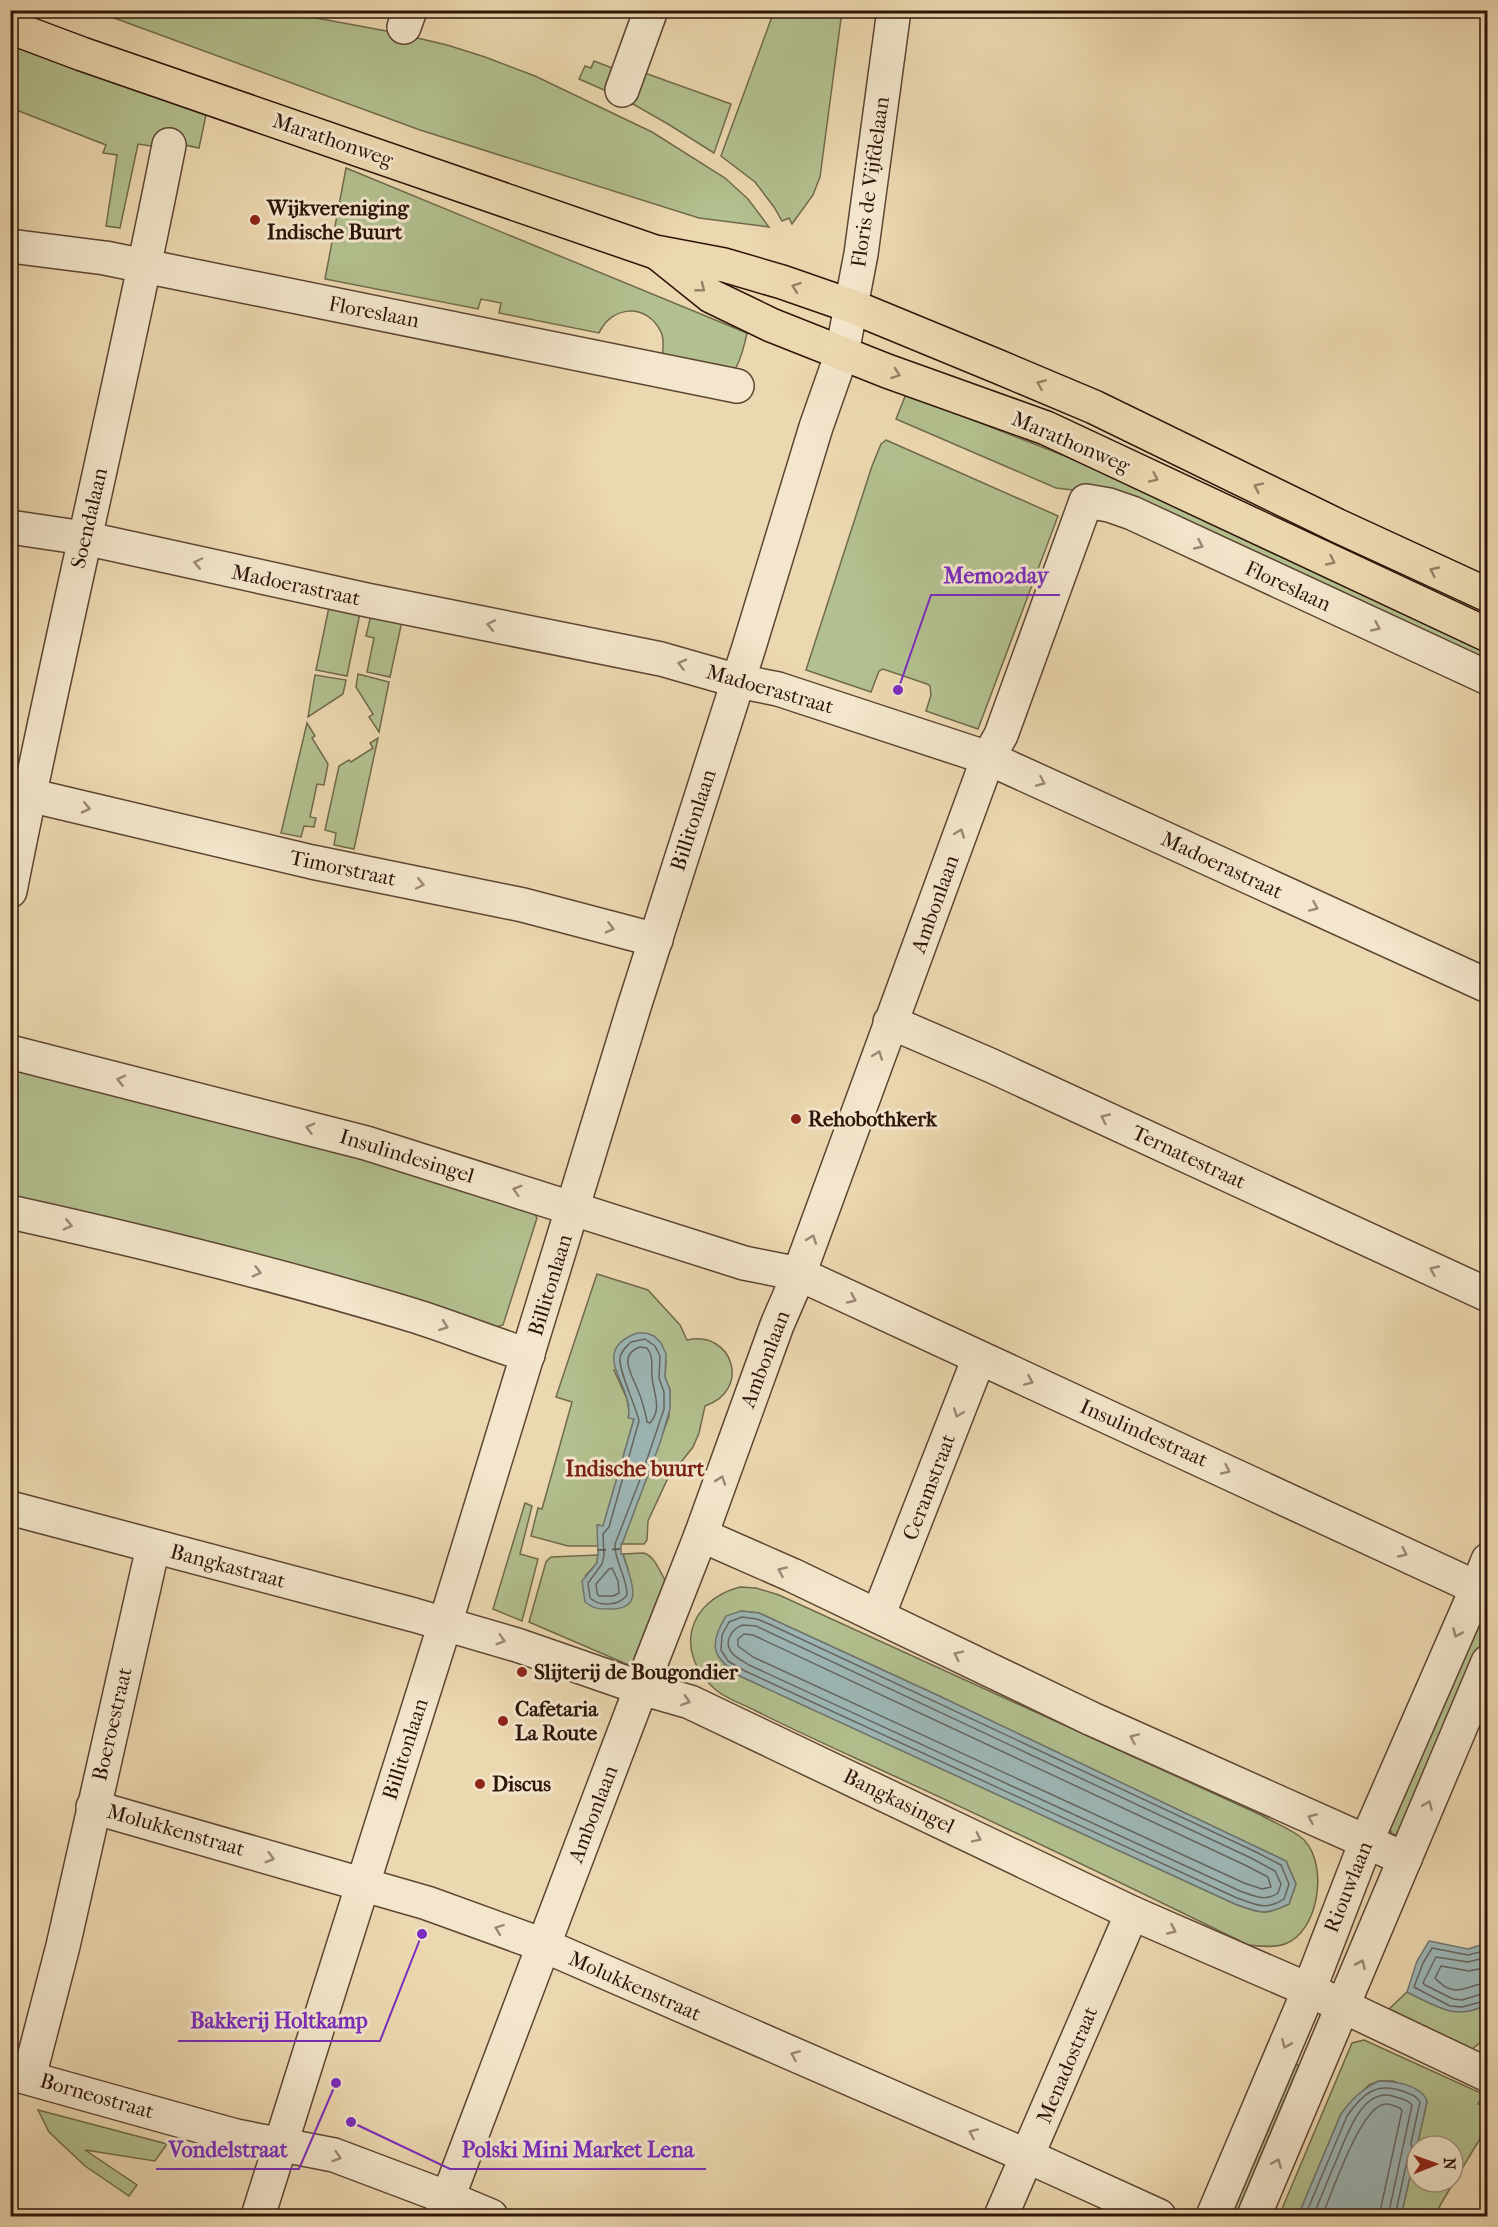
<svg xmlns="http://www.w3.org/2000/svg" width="1498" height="2227" font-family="'IM FELL French Canon',serif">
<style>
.green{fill:#b3c08f;stroke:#706a4c;stroke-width:1.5;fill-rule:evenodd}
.water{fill:#9db7b7;stroke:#707671;stroke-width:1.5}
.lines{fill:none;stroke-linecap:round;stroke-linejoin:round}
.shore{stroke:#656660;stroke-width:1.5}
.ferry{stroke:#544d46;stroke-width:1.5;stroke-dasharray:8 6;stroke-linecap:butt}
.minor-casing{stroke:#5d4533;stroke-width:36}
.major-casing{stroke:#2d1409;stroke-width:36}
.minor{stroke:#f3e6cc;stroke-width:33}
.major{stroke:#ecd8b0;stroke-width:33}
.oneway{stroke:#968065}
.oneway2{stroke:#9a8874}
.poi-dot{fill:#8f2418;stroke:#f3e6cc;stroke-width:2}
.labels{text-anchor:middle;stroke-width:6;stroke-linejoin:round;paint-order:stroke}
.street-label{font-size:21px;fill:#2d1409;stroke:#f3e6cc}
.poi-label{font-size:21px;font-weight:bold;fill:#2d1409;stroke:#f3e6cc;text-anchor:start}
.neighbourhood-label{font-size:22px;font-weight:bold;fill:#7a1f14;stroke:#f3e6cc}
.leader{fill:none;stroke:#7b2cbf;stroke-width:2}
.callout-dot{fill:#7b2cbf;stroke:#f3e6cc;stroke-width:2}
.callout-label{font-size:22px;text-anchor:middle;font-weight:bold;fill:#7b2cbf;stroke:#f3e6cc;stroke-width:6;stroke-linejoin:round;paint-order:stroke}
</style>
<rect width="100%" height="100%" fill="#ecd8b0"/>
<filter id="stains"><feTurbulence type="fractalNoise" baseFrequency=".00333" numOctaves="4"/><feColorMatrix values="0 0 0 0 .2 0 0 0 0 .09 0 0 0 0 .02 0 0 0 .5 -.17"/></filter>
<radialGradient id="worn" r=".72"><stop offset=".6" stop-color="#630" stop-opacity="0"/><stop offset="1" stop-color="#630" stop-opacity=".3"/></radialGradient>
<g class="green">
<polygon points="95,11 278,11 392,32 447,45 485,57 535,76 652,132 725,178 748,199 769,227 699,218 420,130"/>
<polygon points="774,11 842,11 820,177 813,195 792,224 789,218 782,221 774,207 755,182 721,156"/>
<polygon points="10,41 206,115 199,148 166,141 164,148 138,144 120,228 106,226 117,155 103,153 106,145 11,108"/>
<polygon points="594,61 620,71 611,93 579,79 585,66 591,68"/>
<polygon points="642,72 731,104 714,153 668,124 631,103"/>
<path d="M346,168L747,333C745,343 740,362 735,369L663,355C662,347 665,340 661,332C647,303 612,305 599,333L499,313L501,303L481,299L478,309L325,279Z"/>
<polygon points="906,394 1088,465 1487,649 1487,668 1083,488 1073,490 1056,488 896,419"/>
<polygon points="886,440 1058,516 978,729 926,711 931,695 930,686 927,684 883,669 879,671 871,692 806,670 872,466 881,444"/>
<polygon points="329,607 360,613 347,676 316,670"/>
<polygon points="371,615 402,621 390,677 367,672 374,638 366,636"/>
<polygon points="358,674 389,682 379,732 369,717 373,714 356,687"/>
<polygon points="315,675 346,680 343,694 308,717"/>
<polygon points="307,723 315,736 312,738 328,764 324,785 317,784 310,817 316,818 314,827 304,826 301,837 281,833"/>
<polygon points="378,738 354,849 334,845 336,833 325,830 339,766 349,760 351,762 373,748 370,743"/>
<polygon points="10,1070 169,1103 359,1155 532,1209 537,1218 503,1325 492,1328 11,1198"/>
<path d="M597,1274L648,1290L680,1325L687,1340C734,1330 751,1391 705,1406L699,1433L693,1447L667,1480L648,1521L647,1540L644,1544H622L669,1416L670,1390L665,1377L666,1362L614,1370L627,1399L629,1412L634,1419L603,1527L598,1525V1546H568L531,1536L538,1508L542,1509L572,1402L556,1397Z"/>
<polygon points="525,1503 532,1506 520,1554 538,1559 522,1621 493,1609"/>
<path d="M644,1553C655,1557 659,1570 665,1580L631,1666L529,1622L546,1562L551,1557L598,1555L597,1563L586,1575L628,1569L623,1554Z"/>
<path d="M740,1587L756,1588L779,1595L1261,1815C1272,1822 1298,1832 1305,1841C1328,1867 1319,1931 1285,1944C1274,1948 1260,1946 1248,1945C1126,1885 1003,1826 879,1769C838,1750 796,1731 756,1711C743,1704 726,1699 716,1690C673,1653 687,1601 740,1587ZM741,1611L759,1613L937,1695L1286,1861L1296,1884L1289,1904C1264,1916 1260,1913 1235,1904L742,1677L724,1665Z"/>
<polygon points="1481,1617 1487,1617 1487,1643 1404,1837 1392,1834 1390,1829"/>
<path d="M1407,1992C1435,2005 1457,2021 1487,2004V2037L1472,2049L1389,2009Z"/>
<path d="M1364,2040L1483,2094L1478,2104L1487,2108V2127L1439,2207L1445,2216H1401L1427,2102L1422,2094L1393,2081H1379L1369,2085L1341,2114L1298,2216H1279L1352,2043ZM1417,2146H1453V2182H1417Z"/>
<polygon points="1291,2062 1304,2068 1244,2213 1232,2208"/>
<polygon points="38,2110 167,2144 155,2161 85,2150 137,2185 129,2196 85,2166 49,2132"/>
</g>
<g class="water">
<path d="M637,1333H646L654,1336L661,1343L666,1354L665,1377L670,1390V1409L660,1443L622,1544H621V1554H623C627,1573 649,1609 611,1609C599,1609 594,1609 585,1602L582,1581L597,1563L598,1554L597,1525L603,1526L634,1419L628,1418C636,1387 586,1352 637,1333Z"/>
<path d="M741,1611L759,1613L937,1695L1286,1861L1296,1884L1289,1904C1264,1916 1260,1913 1235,1904L742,1677C713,1658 707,1647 726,1616Z"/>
<path d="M1429,1941L1468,1949L1487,1943V2004C1456,2022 1436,2006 1407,1992L1417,1961Z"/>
<path d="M1379,2081C1393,2081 1423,2085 1427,2102L1401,2216H1298L1341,2114C1352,2099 1362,2089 1379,2081Z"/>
</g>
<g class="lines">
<g class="shore">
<path d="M645,1339L655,1346L660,1356L659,1378L664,1392V1409L641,1477L615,1544C614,1561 627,1576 627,1595C619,1606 600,1607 590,1598L588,1583L602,1564L604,1555L603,1534L609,1527L639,1421C636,1406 618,1370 620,1358C621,1351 626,1347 631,1342Z"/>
<path d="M640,1347L647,1348C654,1357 651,1365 652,1376C653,1393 663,1408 650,1423L647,1422C646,1415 642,1400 639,1393C634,1378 616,1355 640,1347Z"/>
<polygon points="612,1568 618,1581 619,1593 613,1596 599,1596 597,1593 596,1584 609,1569"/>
<path d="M742,1617L757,1619L769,1624L1254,1851L1281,1865L1289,1884L1284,1899C1266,1911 1257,1905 1237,1898L745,1671L728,1661L721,1650L722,1635L729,1622Z"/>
<path d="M743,1625L756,1626L1251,1858L1275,1871L1281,1884L1278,1893C1265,1902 1254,1896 1240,1891L749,1665C743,1661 736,1658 732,1653C723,1642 732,1628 743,1625Z"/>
<polygon points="744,1634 753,1635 1247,1866 1268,1877 1271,1887 1262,1889 1244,1883 753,1657 738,1646 738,1639"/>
<polyline points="1488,1950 1468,1955 1432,1948 1423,1963 1414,1987 1450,2006 1462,2007 1488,2000"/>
<polyline points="1488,1957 1468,1962 1436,1957 1423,1983 1425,1985 1453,1999 1462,2000 1488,1992"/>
<path d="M1488,1967L1469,1971L1441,1966L1435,1978C1456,2001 1466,1984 1488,1983"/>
<path d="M1305,2216L1347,2116C1363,2093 1377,2081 1405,2092C1412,2095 1417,2096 1420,2102L1411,2143L1412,2150L1408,2156L1395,2216"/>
<path d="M1313,2216C1321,2198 1328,2179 1336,2161C1346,2138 1362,2084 1396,2097C1402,2099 1408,2100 1412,2105L1388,2216"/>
<path d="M1322,2216C1332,2193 1359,2112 1382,2105C1388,2102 1394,2106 1400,2108L1402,2111L1379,2216"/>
</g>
<polyline class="ferry" points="598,1550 621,1549"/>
<g class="minor-casing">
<g id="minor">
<polyline points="404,27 410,10"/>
<polyline points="622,90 651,10"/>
<polyline points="10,246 105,258 737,386"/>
<polyline points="10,527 84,538 367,600 661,659 738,681 778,689 988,758 1488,986"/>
<polyline points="29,795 312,862 523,905 656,940"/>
<path d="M10,891C59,642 120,394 169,145"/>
<polyline points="890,1022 992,1066 1488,1295"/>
<polyline points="10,1052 366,1143 744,1263 799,1274 1488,1593"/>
<path d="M10,1212C146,1242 280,1275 412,1315C451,1327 489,1343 528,1355"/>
<polyline points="10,1508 414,1615 517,1645 641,1688 690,1702 1132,1913 1309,1990 1488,2075"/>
<polyline points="701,1535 792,1575 1092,1719 1405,1859"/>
<polyline points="878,1616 979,1358"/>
<polyline points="93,1807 427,1903 543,1945 1027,2156 1159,2216"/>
<polyline points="10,2073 236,2136 334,2155 448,2198 491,2216"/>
<polyline points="29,2077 63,1946 153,1547"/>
<polyline points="258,2216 445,1624 634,1007 749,647 816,427 842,353 861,254 894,10"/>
<polyline points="441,2216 641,1688 701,1535 777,1325 799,1274 988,758 1001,735 1086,501 1109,505 1132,513 1488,678"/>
<polyline points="1001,2216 1132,1913"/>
<polyline points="1213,2216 1309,1990 1366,1842 1477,1588 1488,1560"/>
<polyline points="1254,2216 1488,1662"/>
</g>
</g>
<g class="major-casing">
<g id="major">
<polyline points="10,27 82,54 655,252 724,265 782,282 851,306 999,367 1094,407 1336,525 1488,595"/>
<polyline points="660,255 711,296 771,325 887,371 1046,428 1488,635"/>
</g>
</g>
<use href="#minor" class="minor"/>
<use href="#major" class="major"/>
</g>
<defs><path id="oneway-chevron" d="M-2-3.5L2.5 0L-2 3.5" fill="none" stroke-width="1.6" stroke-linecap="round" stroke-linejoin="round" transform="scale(1.5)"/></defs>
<g class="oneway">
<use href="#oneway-chevron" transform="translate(796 287) rotate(-160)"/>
<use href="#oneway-chevron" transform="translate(701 288) rotate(39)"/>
<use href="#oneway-chevron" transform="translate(896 374) rotate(20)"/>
<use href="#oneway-chevron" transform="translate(1041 384) rotate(-157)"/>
<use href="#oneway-chevron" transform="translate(1154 478) rotate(25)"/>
<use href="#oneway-chevron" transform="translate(1258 487) rotate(-154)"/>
<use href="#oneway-chevron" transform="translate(1331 561) rotate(25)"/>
<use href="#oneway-chevron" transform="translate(1434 571) rotate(-155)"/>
</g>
<g class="oneway2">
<use href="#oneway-chevron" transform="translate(1199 545) rotate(25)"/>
<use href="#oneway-chevron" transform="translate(198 563) rotate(-168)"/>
<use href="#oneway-chevron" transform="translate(491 625) rotate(-169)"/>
<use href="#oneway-chevron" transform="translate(1376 627) rotate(25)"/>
<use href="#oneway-chevron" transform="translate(682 664) rotate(-166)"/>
<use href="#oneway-chevron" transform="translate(1041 782) rotate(24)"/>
<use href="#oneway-chevron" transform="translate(86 808) rotate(13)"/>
<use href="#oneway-chevron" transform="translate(960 833) rotate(-70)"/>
<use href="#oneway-chevron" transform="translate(420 884) rotate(12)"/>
<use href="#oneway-chevron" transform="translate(1314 907) rotate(24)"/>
<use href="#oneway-chevron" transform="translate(610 928) rotate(14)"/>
<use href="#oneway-chevron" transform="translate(878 1055) rotate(-70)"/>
<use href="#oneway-chevron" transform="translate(121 1080) rotate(-166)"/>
<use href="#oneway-chevron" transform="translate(1105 1118) rotate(-155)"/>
<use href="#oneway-chevron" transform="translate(310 1128) rotate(-165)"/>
<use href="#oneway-chevron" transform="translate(517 1190) rotate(-163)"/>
<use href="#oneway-chevron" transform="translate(68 1225) rotate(13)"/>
<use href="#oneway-chevron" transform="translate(812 1239) rotate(-70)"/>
<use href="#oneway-chevron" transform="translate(1434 1270) rotate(-155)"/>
<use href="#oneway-chevron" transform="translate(257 1272) rotate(15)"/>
<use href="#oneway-chevron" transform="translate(852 1299) rotate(25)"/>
<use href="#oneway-chevron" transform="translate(444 1326) rotate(20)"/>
<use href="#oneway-chevron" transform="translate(1029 1381) rotate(24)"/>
<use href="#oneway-chevron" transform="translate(958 1413) rotate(111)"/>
<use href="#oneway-chevron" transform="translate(1226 1470) rotate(25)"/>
<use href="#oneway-chevron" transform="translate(721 1480) rotate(-71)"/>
<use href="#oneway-chevron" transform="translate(1403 1553) rotate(25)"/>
<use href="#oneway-chevron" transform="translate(782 1571) rotate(-156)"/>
<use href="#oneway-chevron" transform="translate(1457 1633) rotate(114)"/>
<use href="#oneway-chevron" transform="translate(501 1640) rotate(16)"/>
<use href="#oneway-chevron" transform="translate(958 1655) rotate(-154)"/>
<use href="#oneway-chevron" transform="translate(686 1701) rotate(19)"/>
<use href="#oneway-chevron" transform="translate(1134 1738) rotate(-156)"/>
<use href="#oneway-chevron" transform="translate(1428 1805) rotate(-67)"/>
<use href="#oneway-chevron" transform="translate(1312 1818) rotate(-156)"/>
<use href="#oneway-chevron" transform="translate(977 1838) rotate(26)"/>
<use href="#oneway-chevron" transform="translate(270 1858) rotate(16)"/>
<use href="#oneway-chevron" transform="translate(499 1929) rotate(-160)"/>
<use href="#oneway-chevron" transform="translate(1172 1930) rotate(24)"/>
<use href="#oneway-chevron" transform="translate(1361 1964) rotate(-66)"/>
<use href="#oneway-chevron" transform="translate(1286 2044) rotate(113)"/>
<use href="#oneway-chevron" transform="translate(795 2055) rotate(-156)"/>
<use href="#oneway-chevron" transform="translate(973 2133) rotate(-156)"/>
<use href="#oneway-chevron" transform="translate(337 2157) rotate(17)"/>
<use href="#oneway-chevron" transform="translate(1277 2163) rotate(-67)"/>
</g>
<g class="poi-dot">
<circle cx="255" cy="220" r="6"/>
<circle cx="796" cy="1119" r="6"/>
<circle cx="522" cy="1672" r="6"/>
<circle cx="503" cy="1721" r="6"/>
<circle cx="480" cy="1784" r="6"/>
</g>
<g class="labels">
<g class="street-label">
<text transform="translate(333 140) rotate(19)" y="7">Marathonweg</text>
<text transform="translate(870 182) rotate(-82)" y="7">Floris de Vijfdelaan</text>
<text transform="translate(374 312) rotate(11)" y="7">Floreslaan</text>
<text transform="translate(1071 442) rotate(23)" y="7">Marathonweg</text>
<text transform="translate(89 518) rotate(-77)" y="7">Soendalaan</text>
<text transform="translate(296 585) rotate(12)" y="7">Madoerastraat</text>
<text transform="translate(1288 586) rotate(25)" y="7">Floreslaan</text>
<text transform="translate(770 689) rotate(16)" y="7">Madoerastraat</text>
<text transform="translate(693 820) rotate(-72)" y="7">Billitonlaan</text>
<text transform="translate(1222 865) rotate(25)" y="7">Madoerastraat</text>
<text transform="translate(343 868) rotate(12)" y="7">Timorstraat</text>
<text transform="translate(935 904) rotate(-70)" y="7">Ambonlaan</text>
<text transform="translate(407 1156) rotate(17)" y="7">Insulindesingel</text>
<text transform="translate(1189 1157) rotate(25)" y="7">Ternatestraat</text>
<text transform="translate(550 1285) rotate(-73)" y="7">Billitonlaan</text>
<text transform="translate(765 1359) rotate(-69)" y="7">Ambonlaan</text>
<text transform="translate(1144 1433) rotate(24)" y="7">Insulindestraat</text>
<text transform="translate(929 1487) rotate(-69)" y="7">Ceramstraat</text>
<text transform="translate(228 1566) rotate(15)" y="7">Bangkastraat</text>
<text transform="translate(112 1724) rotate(-77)" y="7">Boeroestraat</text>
<text transform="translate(405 1749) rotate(-72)" y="7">Billitonlaan</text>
<text transform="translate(899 1801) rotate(26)" y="7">Bangkasingel</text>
<text transform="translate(593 1814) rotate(-69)" y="7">Ambonlaan</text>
<text transform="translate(176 1830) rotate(16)" y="7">Molukkenstraat</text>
<text transform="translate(1348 1887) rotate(-68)" y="7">Riouwlaan</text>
<text transform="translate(635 1986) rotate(24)" y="7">Molukkenstraat</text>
<text transform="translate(1067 2065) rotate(-67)" y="7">Menadostraat</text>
<text transform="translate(97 2096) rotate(16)" y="7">Borneostraat</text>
</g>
<g class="poi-label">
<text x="267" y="215">Wijkvereniging<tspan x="267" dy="24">Indische Buurt</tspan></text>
<text x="808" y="1126">Rehobothkerk</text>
<text x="534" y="1679">Slijterij de Bougondier</text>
<text x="515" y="1716">Cafetaria<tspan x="515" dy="24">La Route</tspan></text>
<text x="492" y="1791">Discus</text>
</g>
<g class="neighbourhood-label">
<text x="635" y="1476">Indische buurt</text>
</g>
</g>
<path class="leader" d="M898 690L931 595H1060M422 1934L380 2041H178M351 2122L450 2169H706M336 2083L299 2169H156"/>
<g class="callout-dot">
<circle cx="898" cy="690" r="6"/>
<circle cx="422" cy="1934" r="6"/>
<circle cx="351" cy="2122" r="6"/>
<circle cx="336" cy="2083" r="6"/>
</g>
<g class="callout-label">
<text x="996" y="583">Memo2day</text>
<text x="279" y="2028">Bakkerij Holtkamp</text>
<text x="578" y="2157">Polski Mini Market Lena</text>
<text x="228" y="2157">Vondelstraat</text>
</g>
<rect width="1498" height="2227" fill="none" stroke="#ecd8b0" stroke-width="36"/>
<rect x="12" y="12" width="1474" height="2203" fill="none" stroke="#2d1409" stroke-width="3"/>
<rect x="18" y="18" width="1462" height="2191" fill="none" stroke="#2d1409" stroke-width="1.5"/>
<g transform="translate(1435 2164) rotate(89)"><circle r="28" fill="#f3e6cc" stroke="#a4927e" stroke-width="1.5"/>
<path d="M0-4.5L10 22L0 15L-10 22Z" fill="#8f2418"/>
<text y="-9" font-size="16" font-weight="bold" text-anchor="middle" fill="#2d1409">N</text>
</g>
<rect width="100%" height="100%" filter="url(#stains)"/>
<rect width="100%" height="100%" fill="url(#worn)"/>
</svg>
